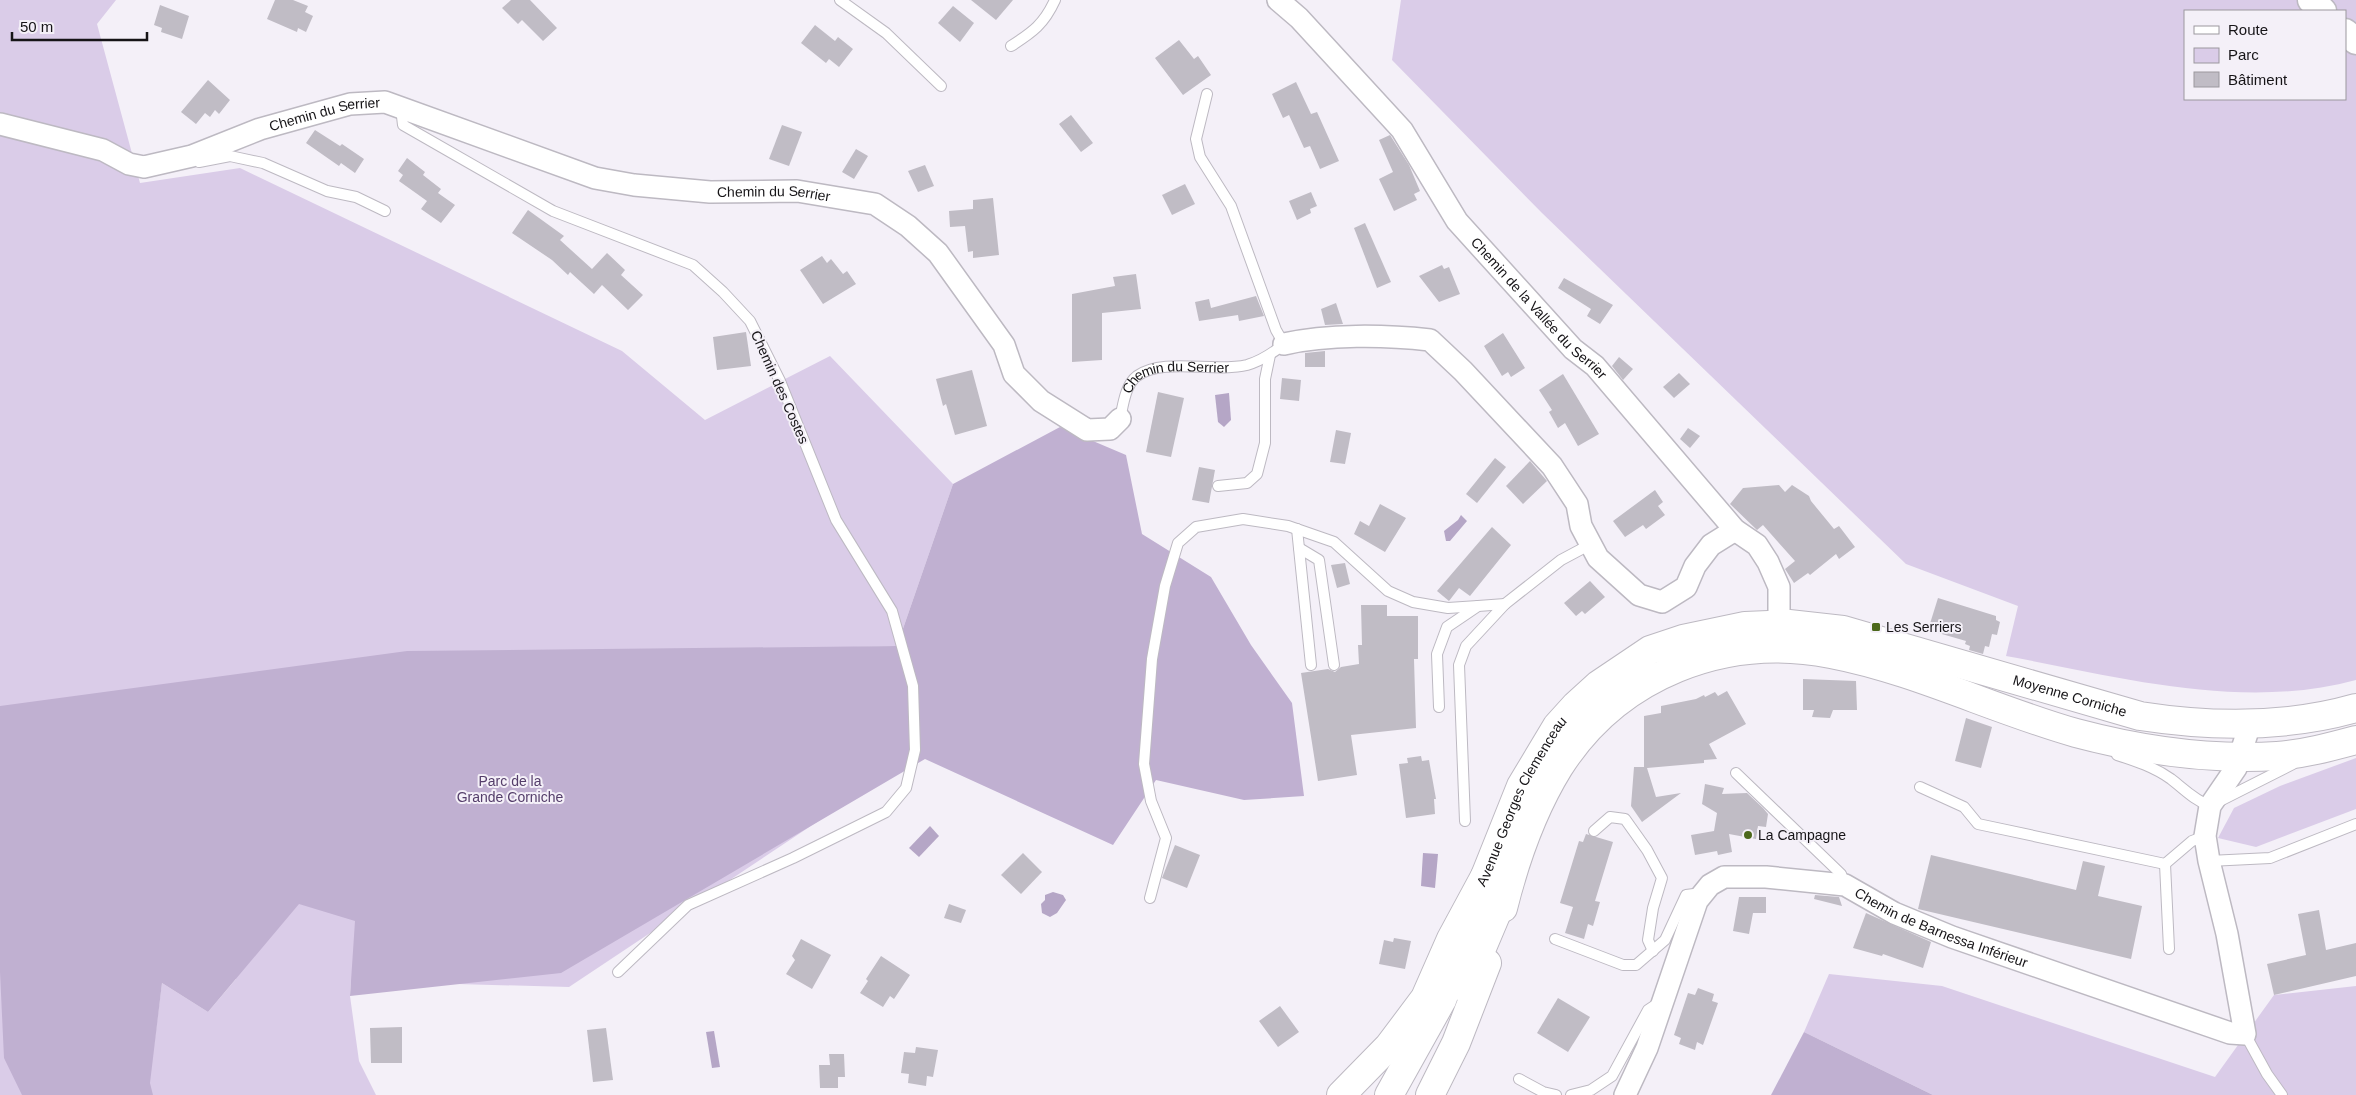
<svg xmlns="http://www.w3.org/2000/svg" width="2356" height="1095" font-family="Arial,sans-serif">
<style>
.green{fill:#dacce8;fill-rule:evenodd}
.forest{fill:#c0b0d1}
.water{fill:#b5a6c6}
.building{fill:#c0bcc5}
.lines{fill:none;stroke-linecap:round;stroke-linejoin:round}
.service-casing{stroke:#bdb9c2;stroke-width:12}
.minor-casing{stroke:#bdb9c2;stroke-width:24}
.tertiary-casing{stroke:#bdb9c2;stroke-width:29}
.primary-casing{stroke:#bdb9c2;stroke-width:30}
.motorway-casing{stroke:#bdb9c2;stroke-width:30}
.service{stroke:#fff;stroke-width:10}
.minor{stroke:#fff;stroke-width:21}
.tertiary{stroke:#fff;stroke-width:26}
.primary{stroke:#fff;stroke-width:28}
.motorway{stroke:#fff;stroke-width:28}
.poi-dot{fill:#4c681b;stroke:#f4f0f8;stroke-width:2}
.labels{text-anchor:middle;stroke-width:4;stroke-linejoin:round;paint-order:stroke}
.street-label{font-size:14px;fill:#161417;stroke:#f4f0f8}
.poi-label{font-size:14px;fill:#161417;stroke:#f4f0f8;text-anchor:start}
.park-label{font-size:14px;fill:#543d6a;stroke:#f4f0f8}
</style>
<rect width="100%" height="100%" fill="#f4f0f8"/>
<g class="green">
<path d="M0,0H116L97,24L140,183L240,168L622,351L705,420L830,356L953,484L897,646L853,647L880,780L569,987L351,981L350,996L359,1061L376,1095H0ZM136,976L236,979L208,1012L162,983L154,1045Z"/>
<path d="M1401,0H2356V680C2242,711 2120,677 2006,656L2018,606L1906,564L1542,213L1392,60ZM2185,11H2345V99H2185Z"/>
<polygon points="2356,758 2356,809 2256,847 2218,838 2234,808 2280,786"/>
<polygon points="1829,974 1942,986 2215,1077 2274,995 2356,986 2356,1095 1933,1095 1804,1032"/>
</g>
<g class="forest">
<polygon points="1060,427 1126,455 1142,534 1211,577 1251,645 1292,703 1304,796 1244,800 1156,780 1113,845 925,759 561,973 350,996 355,921 299,904 208,1012 162,983 150,1083 153,1095 22,1095 4,1058 0,972 0,706 407,651 897,646 953,484"/>
<polygon points="1804,1032 1933,1095 1771,1095"/>
</g>
<g class="water">
<polygon points="1229,393 1231,420 1224,427 1218,422 1215,395"/>
<polygon points="1461,515 1467,521 1450,541 1446,541 1444,531 1458,520"/>
<polygon points="930,826 939,836 919,857 909,848"/>
<polygon points="1423,853 1438,854 1435,888 1421,886"/>
<polygon points="1053,892 1063,895 1066,900 1057,913 1050,917 1042,913 1041,904 1045,900 1045,895"/>
<polygon points="714,1031 720,1067 712,1068 706,1032"/>
</g>
<g class="building">
<polygon points="275,0 293,0 308,6 305,12 313,16 306,32 298,28 297,32 267,19"/>
<polygon points="511,0 530,0 557,28 543,41 522,20 518,24 502,8"/>
<polygon points="971,0 1013,0 996,20"/>
<polygon points="160,5 189,16 182,39 161,32 162,28 154,25"/>
<polygon points="953,6 974,23 960,42 938,23"/>
<polygon points="815,25 835,41 838,37 853,49 839,67 829,59 826,63 801,43"/>
<polygon points="1179,40 1194,59 1198,56 1211,75 1183,95 1155,58"/>
<polygon points="208,80 230,100 219,114 215,110 210,117 205,113 196,124 181,112"/>
<polygon points="1296,82 1311,114 1317,112 1339,161 1320,169 1310,146 1304,148 1289,115 1283,118 1272,94"/>
<polygon points="1071,115 1093,143 1081,152 1059,124"/>
<polygon points="782,125 802,132 789,166 769,159"/>
<polygon points="315,130 340,146 342,144 364,159 355,173 341,163 339,166 306,143"/>
<polygon points="1390,135 1409,165 1420,191 1414,194 1417,200 1394,211 1379,179 1393,172 1379,140"/>
<polygon points="856,149 868,156 854,179 842,172"/>
<polygon points="407,158 425,172 423,175 441,189 438,193 455,205 441,223 421,209 427,201 399,181 403,175 398,171"/>
<polygon points="925,165 934,186 918,192 908,171"/>
<polygon points="1185,184 1195,204 1172,215 1162,195"/>
<polygon points="1311,192 1317,206 1310,209 1311,213 1297,220 1289,201"/>
<polygon points="993,198 999,255 973,258 973,251 968,252 965,226 950,227 949,211 973,209 973,200"/>
<polygon points="528,210 564,236 560,240 592,269 607,253 625,270 621,275 643,295 628,310 602,285 594,294 570,272 568,275 552,260 512,233"/>
<polygon points="1365,223 1391,282 1377,288 1354,228"/>
<polygon points="822,256 827,263 831,259 843,274 847,271 856,284 823,304 800,270"/>
<polygon points="1442,265 1444,269 1449,267 1460,294 1439,302 1419,276"/>
<polygon points="1136,274 1141,309 1102,313 1102,360 1072,362 1072,294 1115,286 1113,277"/>
<polygon points="1564,278 1613,305 1600,324 1587,316 1591,309 1558,288"/>
<polygon points="1256,296 1264,316 1239,321 1238,315 1199,321 1195,302 1209,299 1211,308"/>
<polygon points="1336,303 1343,324 1325,325 1321,309"/>
<polygon points="746,332 751,366 717,370 713,337"/>
<polygon points="1503,333 1525,368 1511,377 1508,372 1502,376 1484,346"/>
<polygon points="1325,351 1325,367 1305,367 1305,353"/>
<polygon points="1619,357 1633,369 1623,380 1612,366"/>
<polygon points="972,370 987,426 955,435 946,404 943,406 936,379"/>
<polygon points="1679,373 1690,384 1674,398 1663,387"/>
<polygon points="1563,374 1599,434 1578,446 1565,423 1558,428 1549,412 1552,410 1539,390"/>
<polygon points="1282,378 1301,380 1299,401 1280,399"/>
<polygon points="1158,392 1184,398 1171,457 1146,452"/>
<polygon points="1688,428 1700,436 1690,448 1680,439"/>
<polygon points="1336,430 1351,433 1345,464 1330,462"/>
<polygon points="1495,458 1506,467 1477,503 1466,494"/>
<polygon points="1530,461 1547,481 1523,504 1506,486"/>
<polygon points="1199,467 1215,470 1209,503 1192,500"/>
<polygon points="1779,485 1785,492 1792,485 1809,496 1811,501 1834,529 1839,526 1855,547 1839,559 1836,554 1810,575 1808,573 1794,583 1785,569 1795,561 1763,525 1757,530 1730,504 1743,488"/>
<polygon points="1655,490 1663,502 1658,506 1665,515 1646,529 1643,525 1625,537 1613,521"/>
<polygon points="1380,504 1406,518 1385,552 1354,534 1360,521 1369,526"/>
<polygon points="1492,527 1511,545 1470,596 1459,588 1449,601 1437,591"/>
<polygon points="1345,563 1350,584 1337,588 1331,565"/>
<polygon points="1590,581 1605,597 1585,614 1582,611 1576,616 1564,603"/>
<polygon points="1938,598 1996,616 1996,620 2000,622 1997,635 1992,634 1989,647 1985,646 1983,654 1969,650 1970,646 1965,644 1966,641 1928,630"/>
<polygon points="1361,605 1387,605 1387,616 1418,616 1418,659 1414,659 1416,728 1351,735 1357,775 1318,781 1301,673 1328,669 1335,672 1341,667 1359,664 1358,645 1362,645"/>
<polygon points="1803,679 1856,681 1857,710 1833,710 1830,718 1812,717 1814,710 1803,710"/>
<polygon points="1727,691 1746,724 1709,744 1717,759 1704,760 1704,763 1647,768 1656,797 1681,793 1642,822 1631,806 1634,767 1644,767 1644,716 1661,713 1661,706 1696,699 1704,695 1705,697 1715,692 1718,696"/>
<polygon points="1966,718 1992,727 1981,768 1955,761"/>
<polygon points="1421,756 1422,761 1429,760 1436,799 1434,799 1435,814 1406,818 1399,764 1408,763 1407,758"/>
<polygon points="1705,784 1724,788 1722,794 1747,793 1763,808 1768,814 1766,827 1758,826 1756,839 1729,834 1732,852 1718,855 1717,851 1695,855 1691,835 1714,831 1717,813 1702,804"/>
<polygon points="1586,834 1613,842 1595,901 1600,902 1593,926 1588,924 1584,939 1565,933 1573,907 1560,903 1579,841 1583,842"/>
<polygon points="1175,845 1200,855 1187,888 1162,878"/>
<polygon points="1023,853 1042,872 1021,894 1001,875"/>
<polygon points="1931,855 2076,890 2083,861 2105,866 2098,896 2142,906 2131,959 1918,909"/>
<polygon points="1815,895 1839,897 1842,906 1814,899"/>
<polygon points="1739,897 1766,897 1766,913 1753,913 1749,934 1733,931"/>
<polygon points="949,904 966,910 961,923 944,918"/>
<polygon points="2319,910 2326,950 2356,943 2356,976 2274,995 2267,964 2306,955 2298,914"/>
<polygon points="1866,913 1931,942 1923,968 1883,954 1882,956 1853,948"/>
<polygon points="1394,938 1411,941 1405,969 1379,964 1384,940 1393,942"/>
<polygon points="801,939 831,955 812,989 786,974 795,960 792,956"/>
<polygon points="881,956 910,975 894,999 890,996 883,1007 860,993 868,981 866,979"/>
<polygon points="1698,988 1714,994 1712,1001 1718,1003 1703,1045 1697,1042 1695,1050 1679,1044 1681,1038 1674,1035 1688,993 1695,995"/>
<polygon points="1558,998 1590,1017 1568,1052 1537,1033"/>
<polygon points="1280,1006 1299,1032 1278,1047 1259,1021"/>
<polygon points="402,1027 402,1063 371,1063 370,1028"/>
<polygon points="606,1028 613,1080 593,1082 587,1030"/>
<polygon points="916,1047 938,1050 933,1077 927,1076 926,1086 908,1083 909,1074 901,1073 904,1052 915,1053"/>
<polygon points="829,1054 844,1054 845,1077 838,1077 838,1088 820,1088 819,1065 830,1065"/>
</g>
<g class="lines">
<g class="service-casing">
<g id="service">
<polyline points="840,0 886,33 941,86"/>
<path d="M1011,46C1033,32 1044,24 1055,0"/>
<polyline points="401,108 403,125 553,211 693,265 723,292 750,321 780,381 836,520 892,611 913,686 915,750 906,788 886,812 793,858 688,905 618,972"/>
<polyline points="199,162 230,156 263,163 327,191 356,197 385,211"/>
<path id="s1" d="M1120,419C1123,406 1125,385 1137,376C1164,357 1214,373 1247,365C1261,361 1273,353 1284,344L1276,330L1231,206L1200,157L1196,139L1207,94"/>
<polyline points="1218,486 1247,483 1257,474 1265,443 1265,379 1270,355"/>
<polyline points="1297,529 1311,665"/>
<polyline points="1299,548 1319,560 1334,665"/>
<polyline points="1439,707 1437,654 1447,627 1478,606 1505,604"/>
<path d="M2117,755C2136,761 2154,767 2171,779C2184,789 2194,800 2210,806L2293,764"/>
<polyline points="1736,773 1841,874 1845,885"/>
<polyline points="1920,787 1964,807 1978,824 2165,864 2192,841 2205,836"/>
<polyline points="1465,821 1459,665 1466,646 1505,604 1561,560 1591,544"/>
<polyline points="1594,831 1610,817 1625,819 1647,850 1662,878 1653,908 1648,940 1653,951"/>
<polyline points="2209,861 2270,858 2356,824"/>
<polyline points="2165,864 2169,949"/>
<polyline points="1150,898 1166,838 1151,801 1144,764 1152,659 1165,586 1178,543 1196,527 1243,519 1288,526 1334,542 1388,591 1413,602 1448,608 1478,606"/>
<polyline points="1555,939 1623,965 1636,965 1665,940 1686,895 1702,893"/>
<polyline points="2245,1034 2267,1074 2282,1095"/>
<polyline points="1519,1079 1543,1092 1556,1095"/>
<polyline points="1571,1095 1591,1090 1612,1076 1648,1010 1660,1002"/>
</g>
</g>
<g class="minor-casing">
<g id="minor">
<path id="s2" d="M1278,0L1299,18L1402,130L1457,221L1573,349L1595,366L1735,530L1757,545L1768,562L1779,587V624"/>
<path id="s3" d="M0,124L103,150L129,164L144,167L192,156L260,129L350,104L385,102L595,178L634,185L710,192L797,191L875,204L908,226L938,253L1004,345L1014,374L1041,401L1087,430L1110,429L1120,419"/>
<path d="M1284,344C1328,334 1385,335 1430,340L1463,371L1552,466L1577,504L1581,526L1598,558L1639,595L1662,602L1686,587L1695,566L1711,545L1735,530"/>
<path id="s4" d="M1625,1095L1647,1048L1697,901L1710,885L1724,877H1766L1845,885L1894,913L1952,937L2230,1033L2245,1034L2227,934L2209,861L2205,836L2210,806L2236,768L2250,724"/>
</g>
</g>
<g class="tertiary-casing">
<g id="tertiary">
<polyline points="2311,0 2323,11"/>
<polyline points="2345,32 2356,41"/>
</g>
</g>
<g class="primary-casing">
<g id="primary">
<path d="M1503,908C1515,860 1533,809 1559,767C1618,675 1724,633 1831,654C1915,670 1994,710 2076,733C2140,750 2211,760 2277,756C2304,754 2330,747 2356,740"/>
<path id="s5" d="M1341,1095L1389,1046L1425,998L1451,939L1485,876L1521,786L1557,726L1576,705L1598,685L1650,650L1683,639L1745,626L1789,624L1843,630L2140,716C2211,727 2286,728 2356,708"/>
<polyline points="1430,1095 1456,1043 1487,963"/>
</g>
</g>
<g class="motorway-casing">
<g id="motorway">
<polyline points="1465,988 1509,884"/>
<polyline points="1389,1095 1442,1000 1462,947 1485,876"/>
</g>
</g>
<use href="#service" class="service"/>
<use href="#minor" class="minor"/>
<use href="#tertiary" class="tertiary"/>
<use href="#primary" class="primary"/>
<use href="#motorway" class="motorway"/>
</g>
<g class="poi-dot">
<rect x="1871" y="622" width="10" height="10" rx="2.5"/>
<circle cx="1748" cy="835" r="5"/>
</g>
<g class="labels">
<g class="street-label">
<text dy="5" stroke="none"><textPath href="#s3" startOffset="340">Chemin du Serrier</textPath></text>
<text dy="5" stroke="none"><textPath href="#s3" startOffset="805">Chemin du Serrier</textPath></text>
<text dy="5" stroke="none"><textPath href="#s2" startOffset="406">Chemin de la Vallée du Serrier</textPath></text>
<text dy="5" stroke="none"><textPath href="#s1" startOffset="84">Chemin du Serrier</textPath></text>
<text transform="translate(780 387) rotate(66)" y="5">Chemin des Costes</text>
<text dy="5" stroke="none"><textPath href="#s5" startOffset="985">Moyenne Corniche</textPath></text>
<text dy="5" stroke="none"><textPath href="#s5" startOffset="348">Avenue Georges Clemenceau</textPath></text>
<text dy="5" stroke="none"><textPath href="#s4" startOffset="471">Chemin de Barnessa Inférieur</textPath></text>
</g>
<g class="poi-label">
<text x="1886" y="632">Les Serriers</text>
<text x="1758" y="840">La Campagne</text>
</g>
<g class="park-label">
<text x="510" y="786">Parc de la<tspan x="510" dy="16">Grande Corniche</tspan></text>
</g>
</g>
<rect x="2184" y="10" width="162" height="90" fill="#f4f0f8" stroke="#9b989e"/>
<rect x="2194" y="26" width="25" height="8" fill="#ffffff" stroke="#9b989e"/>
<text x="2228" y="35" font-size="15" fill="#161417">Route</text>
<rect x="2194" y="48" width="25" height="15" fill="#dacce8" stroke="#9b989e"/>
<text x="2228" y="60" font-size="15" fill="#161417">Parc</text>
<rect x="2194" y="72" width="25" height="15" fill="#c0bcc5" stroke="#9b989e"/>
<text x="2228" y="85" font-size="15" fill="#161417">Bâtiment</text>
<path d="M12 32v8h135v-8" fill="none" stroke="#161417" stroke-width="2.5"/>
<text x="20" y="32" font-size="15" fill="#161417" stroke="#f4f0f8" stroke-width="4" paint-order="stroke">50 m</text>
</svg>
